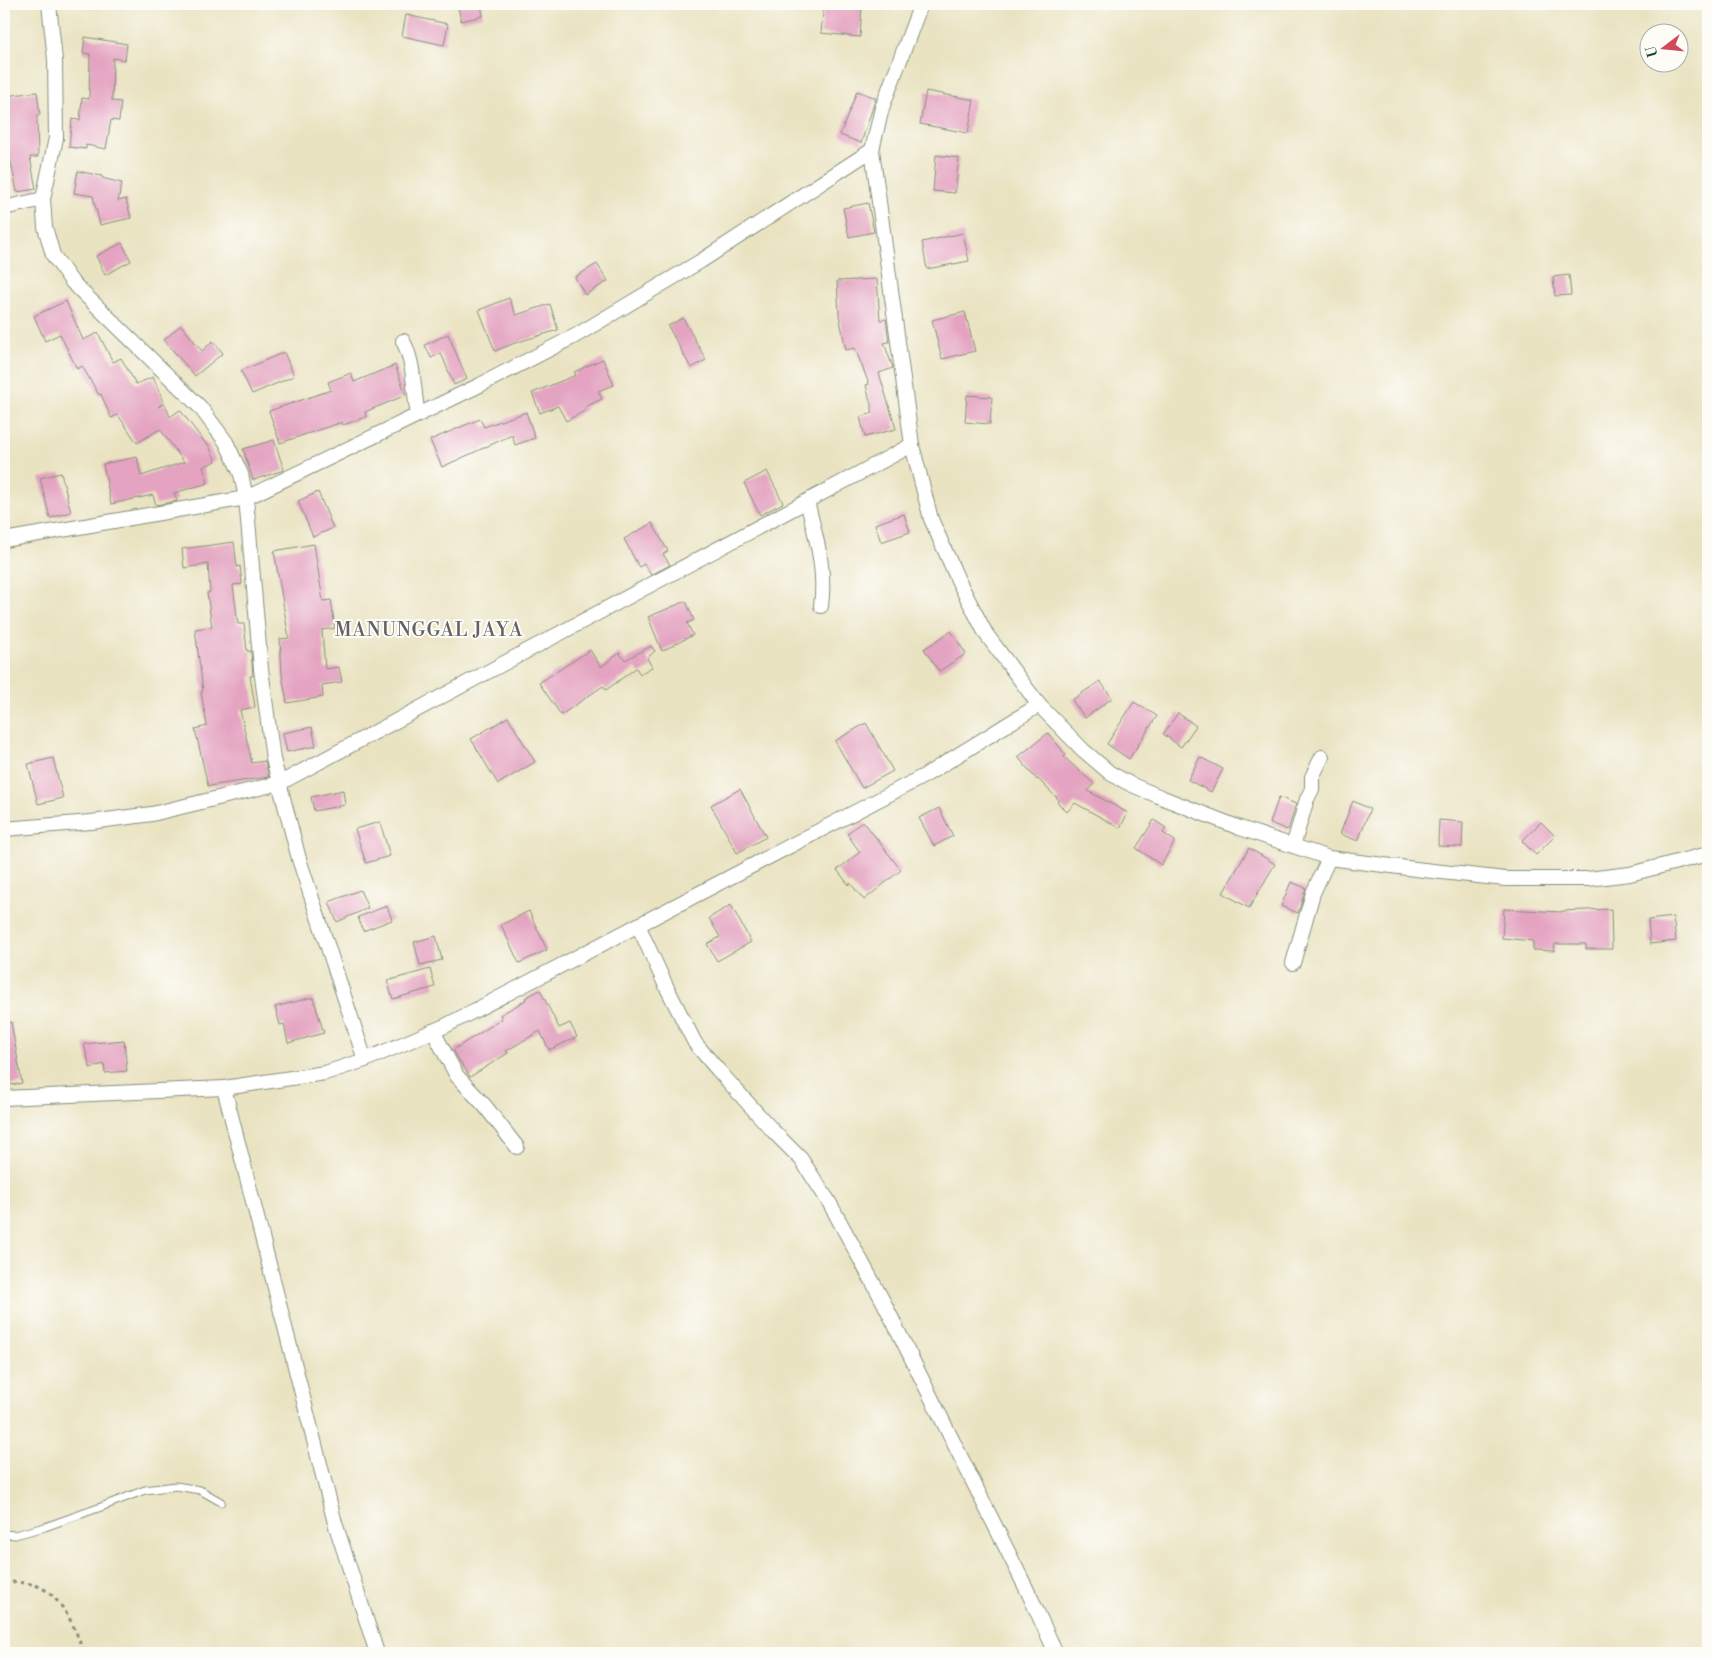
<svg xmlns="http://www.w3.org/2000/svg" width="1712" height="1657" font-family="'Libre Bodoni',serif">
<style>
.building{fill:#e4a3c1}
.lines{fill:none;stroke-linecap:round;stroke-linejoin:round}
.lane-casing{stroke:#84907b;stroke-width:9}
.street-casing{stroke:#84907b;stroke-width:16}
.path{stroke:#84907b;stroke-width:3;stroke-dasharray:4 4;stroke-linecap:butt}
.lane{stroke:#fff;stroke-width:7}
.street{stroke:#fff;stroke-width:14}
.labels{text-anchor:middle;stroke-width:4;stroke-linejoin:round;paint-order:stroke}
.quarter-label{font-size:19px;letter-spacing:1px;fill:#646165;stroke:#fdfcf7}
</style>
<rect width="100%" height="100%" fill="#fdfcf7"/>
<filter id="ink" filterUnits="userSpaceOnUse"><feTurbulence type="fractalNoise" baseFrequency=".02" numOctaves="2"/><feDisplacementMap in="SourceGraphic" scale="10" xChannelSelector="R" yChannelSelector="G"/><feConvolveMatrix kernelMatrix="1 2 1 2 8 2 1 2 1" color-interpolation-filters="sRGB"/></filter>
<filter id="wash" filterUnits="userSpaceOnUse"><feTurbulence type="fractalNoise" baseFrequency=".0096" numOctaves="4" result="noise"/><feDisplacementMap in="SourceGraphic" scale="20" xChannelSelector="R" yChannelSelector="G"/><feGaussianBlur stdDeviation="1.12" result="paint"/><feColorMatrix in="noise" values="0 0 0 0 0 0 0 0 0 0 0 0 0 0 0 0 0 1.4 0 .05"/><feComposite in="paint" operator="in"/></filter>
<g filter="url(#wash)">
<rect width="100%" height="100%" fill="#eae3c2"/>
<g id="blocks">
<g class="building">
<polygon points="473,4 481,4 483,16 461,21 458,7"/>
<polygon points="824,4 862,4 860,37 821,33"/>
<polygon points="406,15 448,24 444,45 402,36"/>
<polygon points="85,37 127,44 125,60 113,58 112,101 121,102 119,121 111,120 106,149 86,145 86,149 69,147 72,119 80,120 82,98 89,99 90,54 83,53"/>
<polygon points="857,91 876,98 861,143 840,135"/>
<polygon points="926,91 974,100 968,133 920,124"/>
<polygon points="37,92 40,115 37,115 38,157 30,157 36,189 17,192 10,158 4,158 4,126 8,126 5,96"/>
<polygon points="936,155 959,158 955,193 933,191"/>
<polygon points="78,171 102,176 102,178 122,183 118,201 126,199 131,218 100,225 93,196 74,193"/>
<polygon points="868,203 874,232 849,237 843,208"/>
<polygon points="963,233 969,261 927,269 922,242"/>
<polygon points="122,243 131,261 105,275 96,256"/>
<polygon points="597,264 608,281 585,295 575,277"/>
<polygon points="1569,275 1571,295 1555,296 1553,277"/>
<polygon points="877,279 880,320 886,319 889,342 884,343 893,368 879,373 896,429 865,437 860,417 873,413 866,385 869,384 855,348 846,350 839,315 837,281"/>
<polygon points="509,298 516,315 550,304 558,330 515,343 495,351 479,310"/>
<polygon points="66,301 83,340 98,333 113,362 121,358 136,384 153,377 164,402 158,407 165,404 170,417 180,410 206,444 208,444 216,461 203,467 208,483 174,493 177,501 156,505 153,495 111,504 103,464 137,457 141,476 184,462 160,429 137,443 118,415 111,418 101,394 99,395 82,366 77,369 60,334 45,341 34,316"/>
<polygon points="965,312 975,351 942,359 932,320"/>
<polygon points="683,318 706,360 691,368 668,326"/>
<polygon points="181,325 202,351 213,341 223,353 195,376 164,340"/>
<polygon points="448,334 467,379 454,385 441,353 431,358 425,345"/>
<polygon points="284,352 294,376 252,394 241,371"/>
<polygon points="603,359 614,385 598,391 602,399 585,407 586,410 566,421 558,406 540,413 532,393 576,375 574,372"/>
<polygon points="395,365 406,395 365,412 366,417 343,425 342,422 280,443 269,411 331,390 328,382 351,373 354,382"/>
<polygon points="967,395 992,397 990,424 965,422"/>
<polygon points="526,412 535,438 515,445 512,435 442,467 430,440 480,419 484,427"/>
<polygon points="274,440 284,470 253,480 243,449"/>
<polygon points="767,471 783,503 760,515 744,483"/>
<polygon points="61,473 71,512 50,518 40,478"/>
<polygon points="318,492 333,528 313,537 298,501"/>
<polygon points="904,514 910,532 881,542 875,524"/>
<polygon points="652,523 668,551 663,554 670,565 651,575 644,564 639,567 624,539"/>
<polygon points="234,542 237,567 240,566 242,584 233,585 238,624 244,624 247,651 251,651 253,676 250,676 255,707 240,710 252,763 265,761 269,777 208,786 195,729 207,726 201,692 203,691 195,629 212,627 207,593 210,592 208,564 184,568 182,549"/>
<polygon points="314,544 323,601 331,600 335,628 322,630 325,669 339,667 342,682 322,685 323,697 287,703 282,674 280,639 289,638 274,551"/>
<polygon points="686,601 694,620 687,623 693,635 662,651 648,617"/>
<polygon points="951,631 966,654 939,671 924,649"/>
<polygon points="651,646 655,651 647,658 652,667 640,674 636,668 606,690 603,686 561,715 539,683 590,650 601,667 619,653 625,660"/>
<polygon points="1100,681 1112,698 1085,718 1072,700"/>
<polygon points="1134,702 1157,716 1129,759 1107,744"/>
<polygon points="1178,713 1196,726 1181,747 1163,734"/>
<polygon points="508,717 535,762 498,784 471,739"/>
<polygon points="866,723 893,771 862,788 835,741"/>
<polygon points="312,727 316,746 287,752 283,733"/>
<polygon points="1048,733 1066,755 1064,757 1094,784 1088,791 1128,813 1120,828 1075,803 1067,812 1057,802 1059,800 1038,779 1037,780 1018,757"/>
<polygon points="1200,757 1223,769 1211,792 1188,780"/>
<polygon points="53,758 63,798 38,804 28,764"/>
<polygon points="740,789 766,837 737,853 711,805"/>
<polygon points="343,790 345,805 314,811 311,797"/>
<polygon points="1279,797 1296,804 1288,830 1270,823"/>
<polygon points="1353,801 1370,809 1358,841 1340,834"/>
<polygon points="939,808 953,836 934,846 919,818"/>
<polygon points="1154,820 1166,828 1163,833 1175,841 1161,865 1136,848"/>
<polygon points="1439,820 1463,822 1462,847 1438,846"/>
<polygon points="863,821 901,870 864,900 850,883 849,885 837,870 860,852 847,834"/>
<polygon points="380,822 390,856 366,863 355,829"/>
<polygon points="1541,822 1555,836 1536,855 1522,841"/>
<polygon points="1249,848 1275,864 1249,908 1223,893"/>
<polygon points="1291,882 1306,888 1298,913 1281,906"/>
<polygon points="360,890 368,908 337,922 329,902"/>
<polygon points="731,905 751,942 717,961 707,944 720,937 709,918"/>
<polygon points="387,906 392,920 363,931 358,917"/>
<polygon points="1504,909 1562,912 1562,911 1611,909 1612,949 1586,949 1586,944 1555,944 1554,951 1533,950 1533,941 1502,938"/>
<polygon points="529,911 547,950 519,963 501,925"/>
<polygon points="1673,917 1676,941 1650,944 1648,920"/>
<polygon points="436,936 442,960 420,965 414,942"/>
<polygon points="430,969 435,987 393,999 387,981"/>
<polygon points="540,990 559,1028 570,1023 577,1037 549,1050 540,1031 506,1051 508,1053 470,1077 453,1050 502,1019 500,1015 526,1000 525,998"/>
<polygon points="313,997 324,1033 288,1043 284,1024 280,1025 275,1007"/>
<polygon points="11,1022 22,1083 5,1086 4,1077 4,1023"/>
<polygon points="124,1040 127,1071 105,1073 104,1064 90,1068 84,1044"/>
</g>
</g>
</g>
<g filter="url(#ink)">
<use href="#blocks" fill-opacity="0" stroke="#84907b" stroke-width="1"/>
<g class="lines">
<g class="lane-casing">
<polyline id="lane" points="4,1534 15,1535 45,1527 101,1507 145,1490 176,1486 200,1490 221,1502"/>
</g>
<g class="street-casing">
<g id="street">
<polyline points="49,4 55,60 56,138 43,199 45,227 53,255 72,282 200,407 226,442 241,474 246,498 261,669 273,759 299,859 365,1060"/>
<polyline points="921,4 882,108 872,150 912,445 931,519 958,580 986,634 1039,705 1083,750 1110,773 1130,784 1163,798 1240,828 1329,858 1415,869 1505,879 1588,879 1630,874 1708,854"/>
<polyline points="4,208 43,199"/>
<path d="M403,341C415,364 413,390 418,415"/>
<path d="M807,501C816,538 826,568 821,606"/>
<polyline points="4,540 246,498 480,385 575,336 701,261 872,150"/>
<polyline points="4,829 91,822 152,814 280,783 912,445"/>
<polyline points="1293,846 1307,799 1312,789 1312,777 1322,757"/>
<polyline points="638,925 666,986 695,1043 718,1070 774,1132 801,1159 829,1202 883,1301 1029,1594 1056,1653"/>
<polyline points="1293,963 1313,893 1329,858"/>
<polyline points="433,1031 457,1076 485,1106 517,1147"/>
<polyline points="224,1088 335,1523 377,1653"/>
<polyline points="4,1098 224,1088 325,1073 365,1060 445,1026 924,776 1039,705"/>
</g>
</g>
<path class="path" d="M4,1582C14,1582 25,1582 35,1585C60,1593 77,1629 83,1653"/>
<use href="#lane" class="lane"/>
<use href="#street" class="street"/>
</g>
</g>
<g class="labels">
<g class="quarter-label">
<text x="429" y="636">MANUNGGAL JAYA</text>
</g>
</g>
<rect width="1712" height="1657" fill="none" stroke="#fdfcf7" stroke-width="20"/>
<g transform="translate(1664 48) rotate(254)"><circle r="24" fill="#fdfcf7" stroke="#a4b0a9"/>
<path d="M0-4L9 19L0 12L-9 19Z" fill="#d1495b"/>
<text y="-8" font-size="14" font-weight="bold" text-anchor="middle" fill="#1f3d34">U</text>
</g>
</svg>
